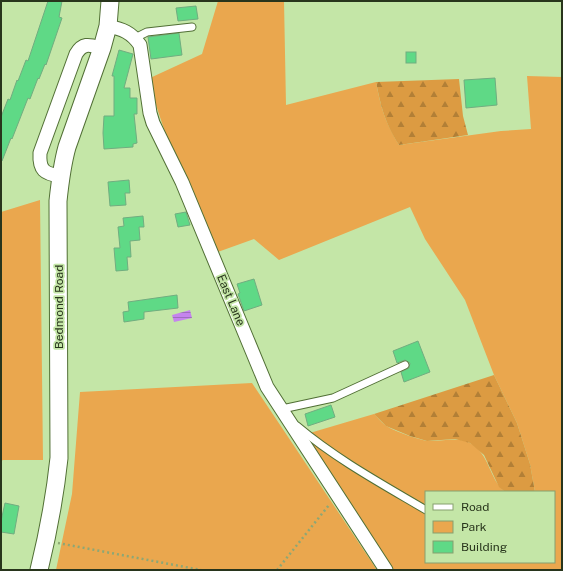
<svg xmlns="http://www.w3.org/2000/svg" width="563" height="571" font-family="'Public Sans',sans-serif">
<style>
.green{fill:#eaa74e}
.forest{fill:url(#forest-firs)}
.water{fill:url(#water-rules)}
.building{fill:#5fd986;stroke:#71ad80}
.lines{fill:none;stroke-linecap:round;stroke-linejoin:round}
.service-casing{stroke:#516f35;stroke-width:9}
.minor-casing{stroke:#516f35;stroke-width:15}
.tertiary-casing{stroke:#516f35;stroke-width:19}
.path{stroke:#8ca775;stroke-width:2.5;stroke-dasharray:2 3;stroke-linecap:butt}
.service{stroke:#fff;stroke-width:7}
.minor{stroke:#fff;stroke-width:13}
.tertiary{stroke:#fff;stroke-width:17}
.labels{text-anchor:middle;stroke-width:3.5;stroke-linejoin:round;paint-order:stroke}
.street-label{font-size:12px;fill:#28351c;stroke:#c4e6a7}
</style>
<defs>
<pattern id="forest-firs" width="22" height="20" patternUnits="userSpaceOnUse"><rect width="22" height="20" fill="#dc9b42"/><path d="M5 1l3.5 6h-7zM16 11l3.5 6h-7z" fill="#b27f36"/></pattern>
<pattern id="water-rules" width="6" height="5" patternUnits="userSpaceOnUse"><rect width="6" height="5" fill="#c584ed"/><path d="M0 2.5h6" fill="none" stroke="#a06dbf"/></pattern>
</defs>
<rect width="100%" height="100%" fill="#c4e6a7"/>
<g class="green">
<path d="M218,1H284L286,105L376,82C381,108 385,122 399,145L501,131L531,129L527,76L562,77V570H390L303,435L374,414C377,417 381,422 385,425C391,430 419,440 428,441C442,442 457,436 470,443C490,454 489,479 505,492H426V562H554V492H535L530,464L517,423L494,375L465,300L425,239L410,207L279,260L254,239L215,253L164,129L154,99L150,78L202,54Z"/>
<polygon points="40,200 43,460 3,460 1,461 1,212"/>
<polygon points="252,383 377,570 56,570 72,494 80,392"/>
</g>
<g class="forest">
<path d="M459,79L463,116L468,135L399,145C385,123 381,107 376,82Z"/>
<polygon points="494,375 517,423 530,464 535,492 505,492 499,487 484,455 470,443 455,439 427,441 410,436 386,426 374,414"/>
</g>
<polygon class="water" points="190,310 192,318 174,322 172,315"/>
<g class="building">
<polygon points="48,1 62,1 59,17 62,18 46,65 45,64 39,79 38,78 30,99 28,98 12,139 11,138 2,161 1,161 1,117 8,99 10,100 17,80 18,81 26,60 28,61"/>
<polygon points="196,6 198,19 178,21 176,8"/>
<polygon points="179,33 182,55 151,59 148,37"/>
<polygon points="119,50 133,54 124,88 130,88 130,98 137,98 137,114 134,114 137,143 133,144 133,147 104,149 103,133 104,116 114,116 114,76 112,76"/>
<rect x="406" y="52" width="10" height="11"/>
<polygon points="495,78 497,105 466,108 464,80"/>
<polygon points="129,180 130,193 125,193 126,205 110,206 108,182"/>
<polygon points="186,212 190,225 178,227 175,214"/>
<polygon points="143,216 144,227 139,227 140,240 130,241 131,257 127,257 128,270 116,271 114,248 120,248 118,227 124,226 123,218"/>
<polygon points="254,279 262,305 244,311 238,294 240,293 237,284"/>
<polygon points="177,295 178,308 144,312 144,319 124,322 123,312 129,311 128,302"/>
<polygon points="418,341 430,372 404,382 401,372 409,368 410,363 405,360 397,363 393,351"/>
<polygon points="331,405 335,417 308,426 305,414"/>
<polygon points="5,503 19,506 14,534 1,532 1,521"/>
</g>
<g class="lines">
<g class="service-casing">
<g id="service">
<polyline points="135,38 147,32 192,27"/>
<polyline points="282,409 333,398 405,365"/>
<path d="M297,426C336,459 382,484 426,510"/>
</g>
</g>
<g class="minor-casing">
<g id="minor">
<path d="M108,26C122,29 131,32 140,45L150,113L153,123L182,182L267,387L386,570"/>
<path d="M61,176C44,174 39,170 40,153L76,54C83,42 90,45 102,48"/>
</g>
</g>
<g class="tertiary-casing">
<path id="tertiary" d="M39,570C48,533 55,496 59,458L58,201C60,182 62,165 67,147L102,48L108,26L110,1"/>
</g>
<g class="path">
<polyline points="58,543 201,570"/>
<polyline points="277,570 329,505"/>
</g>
<use href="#service" class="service"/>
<use href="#minor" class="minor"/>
<use href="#tertiary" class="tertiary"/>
</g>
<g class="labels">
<g class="street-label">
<text transform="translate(231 300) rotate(67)" y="4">East Lane</text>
<text transform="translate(59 307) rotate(-90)" y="4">Bedmond Road</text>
</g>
</g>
<rect width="563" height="571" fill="none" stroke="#28351c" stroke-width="4"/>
<rect x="425" y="491" width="130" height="72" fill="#c4e6a7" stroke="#869f6f"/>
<rect x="433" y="504" width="20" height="6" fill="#ffffff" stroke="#869f6f"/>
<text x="461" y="511" font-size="12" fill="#28351c">Road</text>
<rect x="433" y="521" width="20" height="12" fill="#eaa74e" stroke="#869f6f"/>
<text x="461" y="531" font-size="12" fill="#28351c">Park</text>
<rect x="433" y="541" width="20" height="12" fill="#5fd986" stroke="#869f6f"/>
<text x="461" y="551" font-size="12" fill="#28351c">Building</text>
</svg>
